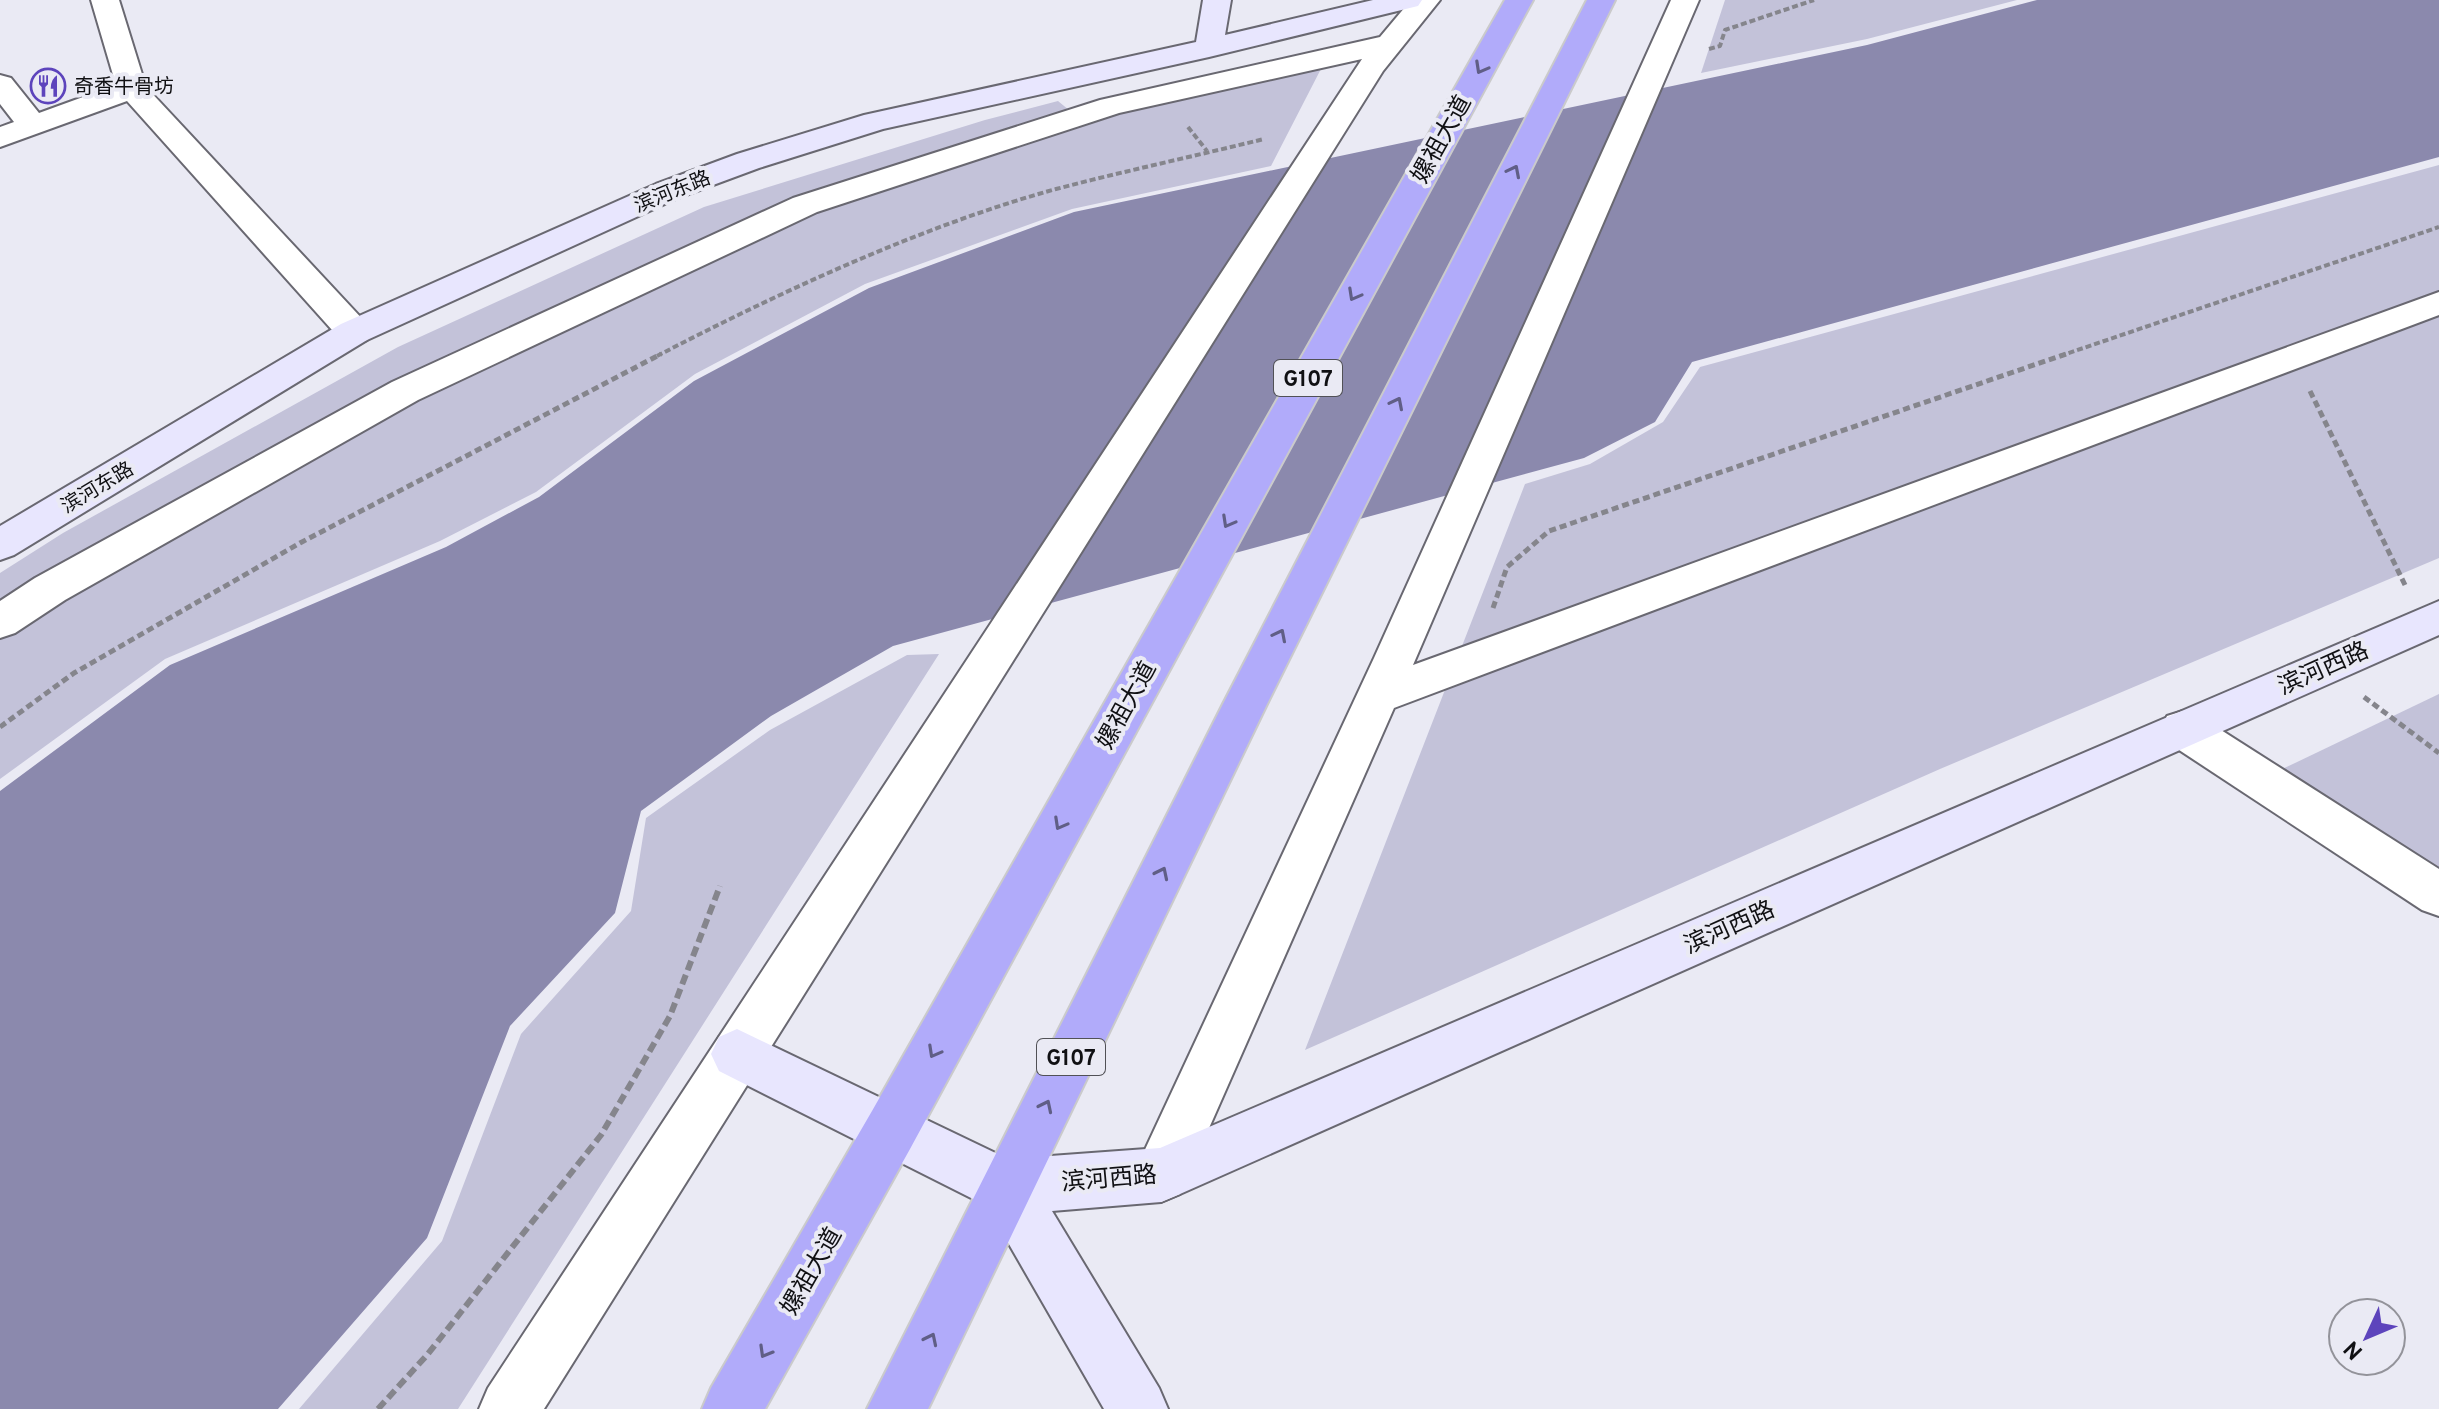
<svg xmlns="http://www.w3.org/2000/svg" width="2439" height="1409" font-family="Overpass,'Noto Sans SC',sans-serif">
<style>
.green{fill:#c3c2d9}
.water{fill:#8b89ad}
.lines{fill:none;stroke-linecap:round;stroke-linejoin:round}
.street-casing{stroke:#696871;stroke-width:4}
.secondary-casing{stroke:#696871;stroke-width:4}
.highway-casing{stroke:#cacacb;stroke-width:4}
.path-far2{stroke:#85858c;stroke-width:4;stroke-dasharray:6 3;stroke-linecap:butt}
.path-far1{stroke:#85858c;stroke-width:5;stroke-dasharray:7 4;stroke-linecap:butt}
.path{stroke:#85858c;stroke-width:6;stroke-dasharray:10 5;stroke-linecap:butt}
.street{fill:#fff;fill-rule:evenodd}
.secondary{fill:#e8e6fe;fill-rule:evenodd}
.highway{fill:#b1abfa;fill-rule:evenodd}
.oneway{stroke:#605e86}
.labels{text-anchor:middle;stroke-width:8;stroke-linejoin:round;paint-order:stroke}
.far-poi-label{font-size:20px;fill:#101013;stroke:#eaeaf4;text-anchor:start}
.far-street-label{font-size:20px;fill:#101013;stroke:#eaeaf4}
.shield{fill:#eaeaf4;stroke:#515156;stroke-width:2}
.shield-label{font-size:22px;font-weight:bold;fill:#101013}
.street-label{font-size:24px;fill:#101013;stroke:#eaeaf4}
</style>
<rect width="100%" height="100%" fill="#eaeaf4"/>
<g class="green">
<polygon points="1725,0 2017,0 1867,39 1701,73"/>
<polygon points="1324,63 1271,166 1072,209 865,284 695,374 536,492 440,541 165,659 0,779 0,573 63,533 398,347 704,207 985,120 1058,101 1081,120"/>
<polygon points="2439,165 2439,558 1940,769 1305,1050 1525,484 1590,464 1663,422 1700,367"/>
<polygon points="939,654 458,1409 299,1409 442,1241 521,1034 631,911 646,818 770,730 907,655"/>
<polygon points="2439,694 2439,882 2270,775"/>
</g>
<polygon class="water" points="2037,0 2439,0 2439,157 1692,362 1655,422 1584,458 893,646 771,716 641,811 615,913 510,1026 427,1238 278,1409 0,1409 0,791 170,665 446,547 539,497 694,381 869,288 1074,212 1867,45"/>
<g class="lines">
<g class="street-casing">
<g id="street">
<polygon points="91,0 119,0 146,87 367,324 372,332 367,340 354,343 341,340 127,101 0,147 0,127 14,122 0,104 0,75 11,78 39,113 116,85"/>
<polygon points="1411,0 1440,0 1383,71 544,1409 479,1409 488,1388 1362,59 1119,113 817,212 418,400 65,600 15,633 0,638 0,601 35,578 392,382 793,198 1100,100 1380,37"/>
<polygon points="1671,0 1699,0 1413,665 2439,292 2439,315 1394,708 1180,1194 1161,1202 1142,1194 1134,1175 1142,1156 1374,658"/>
<polygon points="2183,711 2199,716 2439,869 2439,916 2422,910 2167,742 2161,729 2167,716"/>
</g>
</g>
<g class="secondary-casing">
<g id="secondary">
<polygon points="1203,0 1231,0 1225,35 1373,0 1422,0 1418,6 1209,57 883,129 759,168 678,198 367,340 14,555 0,560 0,526 341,324 656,184 737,154 864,115 1196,42"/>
<polygon points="2439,601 2439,635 1180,1194 1161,1202 1052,1211 1159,1388 1168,1409 1104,1409 987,1206 719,1071 711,1054 719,1037 737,1029 1008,1159 1160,1148"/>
</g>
</g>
<g class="highway-casing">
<g id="highway">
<polygon points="1505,0 1533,0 910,1149 765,1409 702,1409 711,1388 872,1111"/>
<polygon points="1587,0 1615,0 1267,704 928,1409 867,1409 1223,704"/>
</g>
</g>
<g class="path-far2">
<polyline points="1709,49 1720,46 1725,30 1814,0"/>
<polyline points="1188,127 1207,151"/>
<path d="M657,356C780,292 922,226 1056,189C1125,171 1195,156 1264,139"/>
<polyline points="2060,356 2439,227"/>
</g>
<g class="path-far1">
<polyline points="2310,391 2406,587"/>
<polyline points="1493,608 1507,567 1549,531 2066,354"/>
<polyline points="2364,697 2439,753"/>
<polyline points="0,727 74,673 300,543 661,354"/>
</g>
<polyline class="path" points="378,1409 427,1355 601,1135 670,1016 720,886"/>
<use href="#street" class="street"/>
<use href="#secondary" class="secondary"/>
<use href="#highway" class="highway"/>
</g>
<defs><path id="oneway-chevron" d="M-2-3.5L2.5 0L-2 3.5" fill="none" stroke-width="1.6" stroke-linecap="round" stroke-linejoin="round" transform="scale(2)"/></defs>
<g class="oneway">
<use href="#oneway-chevron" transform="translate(1481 68) rotate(119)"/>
<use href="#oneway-chevron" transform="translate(1514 171) rotate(-63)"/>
<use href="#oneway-chevron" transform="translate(1354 295) rotate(119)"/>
<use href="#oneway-chevron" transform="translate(1397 403) rotate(-63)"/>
<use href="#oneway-chevron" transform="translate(1228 522) rotate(119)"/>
<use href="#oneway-chevron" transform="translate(1280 635) rotate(-63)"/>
<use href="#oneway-chevron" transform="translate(1060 824) rotate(119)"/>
<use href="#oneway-chevron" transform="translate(1162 873) rotate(-64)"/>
<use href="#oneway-chevron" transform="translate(934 1052) rotate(119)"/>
<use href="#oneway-chevron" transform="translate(1046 1106) rotate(-64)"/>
<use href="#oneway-chevron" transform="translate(931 1339) rotate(-64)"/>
<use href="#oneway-chevron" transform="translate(765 1352) rotate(120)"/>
</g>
<defs>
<g id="restaurant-ring" transform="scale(1.8)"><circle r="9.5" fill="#eaeaf4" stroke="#5d44bc" stroke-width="1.5"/><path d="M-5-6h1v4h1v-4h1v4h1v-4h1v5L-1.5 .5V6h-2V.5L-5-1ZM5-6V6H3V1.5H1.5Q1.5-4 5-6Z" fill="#5d44bc"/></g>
</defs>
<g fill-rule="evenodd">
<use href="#restaurant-ring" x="48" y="86"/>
</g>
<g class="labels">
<g class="far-poi-label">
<text x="74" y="93">奇香牛骨坊</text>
</g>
<g class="far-street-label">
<text transform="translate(672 191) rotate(-22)" y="7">滨河东路</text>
<text transform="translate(97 487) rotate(-31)" y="7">滨河东路</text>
</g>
<g class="shield">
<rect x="1274" y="360" width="68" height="36" rx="6"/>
<rect x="1037" y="1039" width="68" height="36" rx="6"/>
</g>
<g class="shield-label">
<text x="1308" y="386">G107</text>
<text x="1071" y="1065">G107</text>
</g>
<g class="street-label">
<text transform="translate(1441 139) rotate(-61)" y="8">嫘祖大道</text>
<text transform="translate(2323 668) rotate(-24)" y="8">滨河西路</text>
<text transform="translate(1126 705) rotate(-61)" y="8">嫘祖大道</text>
<text transform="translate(1729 927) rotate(-24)" y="8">滨河西路</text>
<text transform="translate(1109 1178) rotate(-5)" y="8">滨河西路</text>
<text transform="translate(811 1271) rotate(-60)" y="8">嫘祖大道</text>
</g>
</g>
<g transform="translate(2367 1337) rotate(226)"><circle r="38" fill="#eaeaf4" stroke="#93939a" stroke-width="2"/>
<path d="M0-6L14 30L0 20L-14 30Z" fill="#5d44bc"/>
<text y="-12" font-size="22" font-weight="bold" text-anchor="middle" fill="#101013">N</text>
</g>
</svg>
